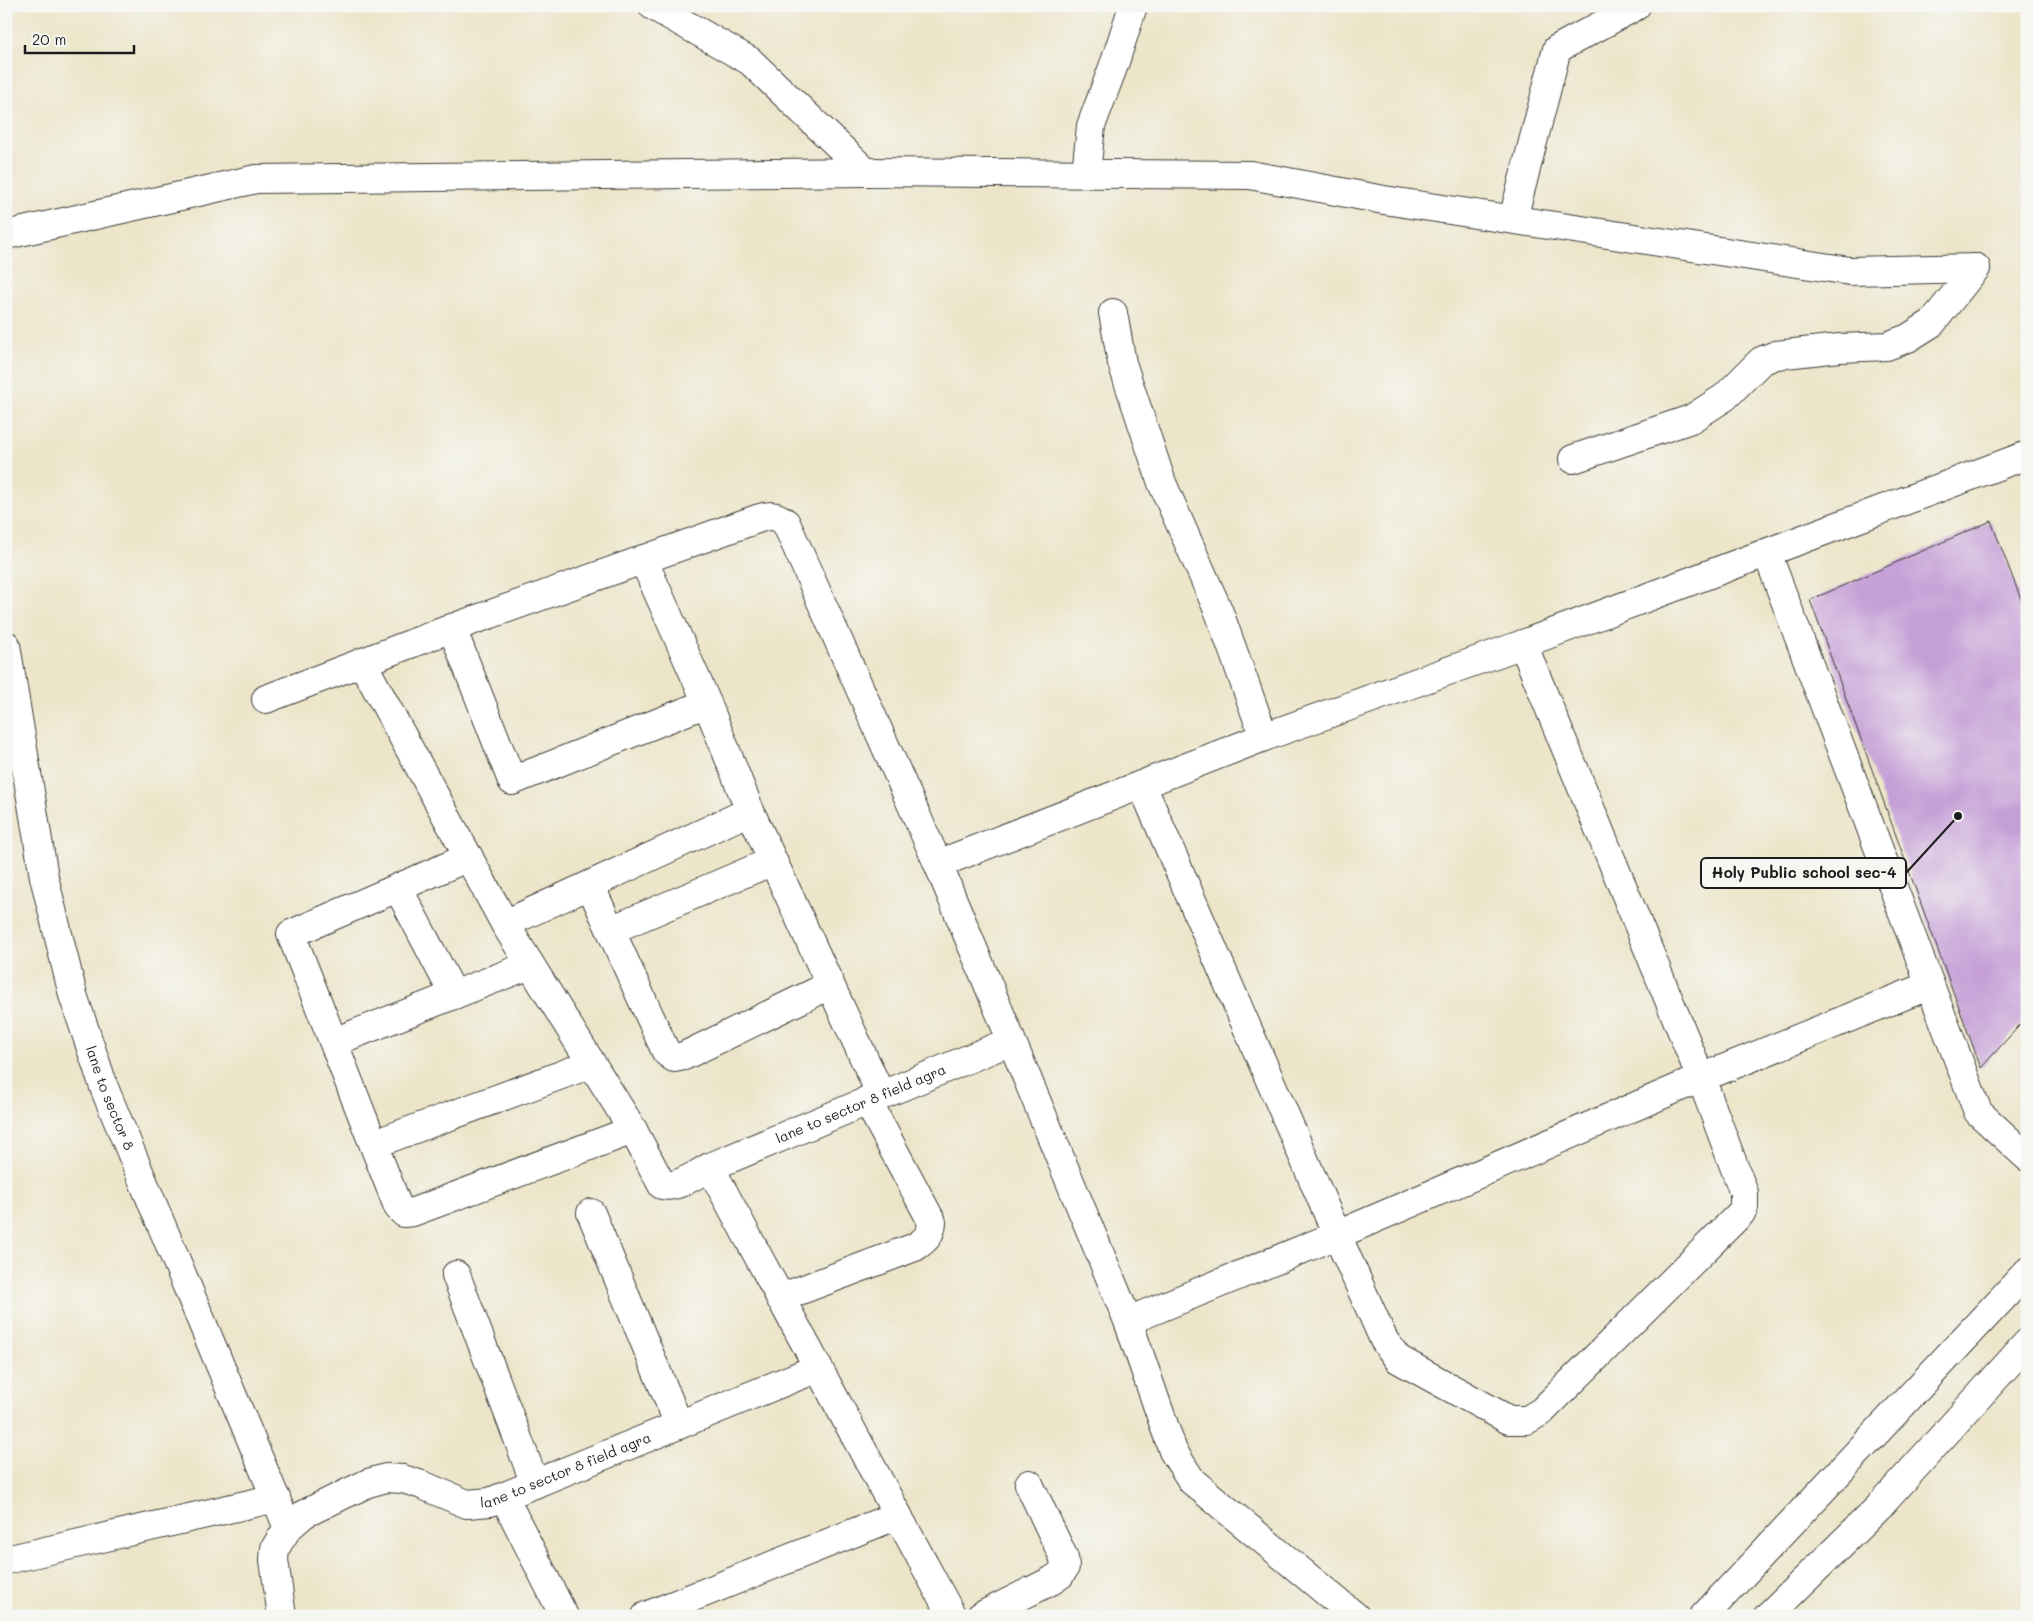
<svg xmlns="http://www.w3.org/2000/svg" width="2033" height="1622" viewBox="0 0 2033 1622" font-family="Mali,sans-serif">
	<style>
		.building { fill: #c59fd7 }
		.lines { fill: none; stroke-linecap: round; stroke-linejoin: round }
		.street-casing { stroke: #3b3a36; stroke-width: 30 }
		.secondary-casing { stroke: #3b3a36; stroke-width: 30 }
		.street { stroke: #fff; stroke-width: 28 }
		.secondary { stroke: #fff; stroke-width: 28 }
		.labels { text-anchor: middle; stroke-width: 4; stroke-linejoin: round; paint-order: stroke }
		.street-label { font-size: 14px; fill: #1c1c1c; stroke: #f6f6f2 }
		.leader { fill: none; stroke: #1c1c1c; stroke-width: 2 }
		.callout-dot { fill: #1c1c1c; stroke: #f6f6f2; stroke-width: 2 }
		.callout { fill: #f6f6f2; stroke: #1c1c1c; stroke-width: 2 }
		.callout-label { font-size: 15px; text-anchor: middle; font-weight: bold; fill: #1c1c1c }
	</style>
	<rect width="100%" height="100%" fill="#f6f6f2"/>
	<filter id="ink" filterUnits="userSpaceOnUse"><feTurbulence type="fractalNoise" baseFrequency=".02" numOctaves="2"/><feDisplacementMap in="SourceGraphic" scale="10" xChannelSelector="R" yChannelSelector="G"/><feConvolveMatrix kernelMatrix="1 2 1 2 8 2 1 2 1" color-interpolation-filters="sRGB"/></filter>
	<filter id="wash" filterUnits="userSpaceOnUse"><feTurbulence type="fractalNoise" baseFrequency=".0096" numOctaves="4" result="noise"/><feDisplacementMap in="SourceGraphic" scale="20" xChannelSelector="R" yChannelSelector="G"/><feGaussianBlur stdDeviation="1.12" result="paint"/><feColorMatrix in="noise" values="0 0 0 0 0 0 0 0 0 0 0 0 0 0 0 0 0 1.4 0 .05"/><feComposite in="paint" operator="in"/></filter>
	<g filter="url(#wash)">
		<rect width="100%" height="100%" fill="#ece5c9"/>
		<g id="blocks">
			<path class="building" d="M1991,521L2027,615V1017L1981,1068L1810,600Z"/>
		</g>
	</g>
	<g filter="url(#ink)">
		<use href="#blocks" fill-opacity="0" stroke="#3b3a36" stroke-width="1"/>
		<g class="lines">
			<defs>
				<g id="street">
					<path d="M653,6L750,61L866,172"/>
					<path d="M1086,173L1091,126L1115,62L1133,6"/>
					<path d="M1513,219L1557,49L1636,6"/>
					<path d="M6,235L256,179L866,172L1250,175L1384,200L1850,271L1976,268"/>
					<path d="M1113,313L1122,363L1162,483L1219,612L1264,737L938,864L1128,1321L1173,1451L1192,1481L1355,1616"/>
					<path d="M1573,459L1691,419L1725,397L1761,361L1776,355L1840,348L1887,346L1908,338L1932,323L1976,268"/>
					<path d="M1767,553L1978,1112L2027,1157"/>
					<path d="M643,559L707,703L750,811"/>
					<path d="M452,628L512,781L707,703"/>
					<path d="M1523,644L1701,1078L1930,985"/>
					<path id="s1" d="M6,645L44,877L73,995L105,1090L288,1528"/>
					<path id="s2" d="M362,662L505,924L633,1130L662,1185C677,1189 696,1174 710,1167L1011,1041"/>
					<path d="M266,699L452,628L757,519C769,515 776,514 786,523L938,864"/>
					<path d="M1264,737L1523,644L2027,455"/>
					<path d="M469,857L291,934L398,1207L404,1213L413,1212L633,1130"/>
					<path d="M590,885L666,1052L674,1058L684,1056L830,985"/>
					<path d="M398,888L454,995"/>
					<path d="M505,924L750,811L881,1095"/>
					<path d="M611,930L773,861"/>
					<path d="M334,1042L530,965"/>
					<path d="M1701,1078L1744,1193V1207L1741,1213L1542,1411L1527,1420H1509L1398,1359L1384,1340L1337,1235Z"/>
					<path d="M374,1144L591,1064"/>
					<path d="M710,1167L952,1616"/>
					<path d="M591,1213L679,1425"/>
					<path d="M456,1275L535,1484"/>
					<path d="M780,1298L915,1247C926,1240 931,1235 932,1222L867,1100"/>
					<path d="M1128,1321L1337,1235L1142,785"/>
					<path d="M504,1497L564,1616"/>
					<path d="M6,1560L276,1498"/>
					<path id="s3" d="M282,1616L274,1560L275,1548L288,1528L304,1514L368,1483L386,1478L403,1479L422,1485L467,1504L490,1502L818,1368"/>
					<path d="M646,1616L898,1515"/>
					<path d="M981,1616L1051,1581L1060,1575L1065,1567L1064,1558L1029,1484"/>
				</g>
				<path id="secondary" d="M1704,1616L2027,1272
					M1768,1616L1878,1508L2027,1343"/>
			</defs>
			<use href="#street" class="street-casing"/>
			<use href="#secondary" class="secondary-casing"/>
			<use href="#street" class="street"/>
			<use href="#secondary" class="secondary"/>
		</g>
	</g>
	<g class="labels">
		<g class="street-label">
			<text dy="5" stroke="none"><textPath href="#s1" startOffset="466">lane to sector 8</textPath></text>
			<text dy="5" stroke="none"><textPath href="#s2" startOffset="819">lane to sector 8 field agra</textPath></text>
			<text dy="5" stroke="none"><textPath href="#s3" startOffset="394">lane to sector 8 field agra</textPath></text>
		</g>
	</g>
	<path class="leader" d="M1958 816L1906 873"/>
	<circle class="callout-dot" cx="1958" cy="816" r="5"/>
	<rect class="callout" x="1701" y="858" width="205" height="30" rx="5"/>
	<g class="callout-label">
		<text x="1804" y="878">Holy Public school sec-4</text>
	</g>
	<rect width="2033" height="1622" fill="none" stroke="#f6f6f2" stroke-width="25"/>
	<path d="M25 45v8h109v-8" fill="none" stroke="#1c1c1c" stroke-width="2.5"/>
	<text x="32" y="45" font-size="15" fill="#1c1c1c" stroke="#f6f6f2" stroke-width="4" paint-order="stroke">20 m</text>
</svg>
